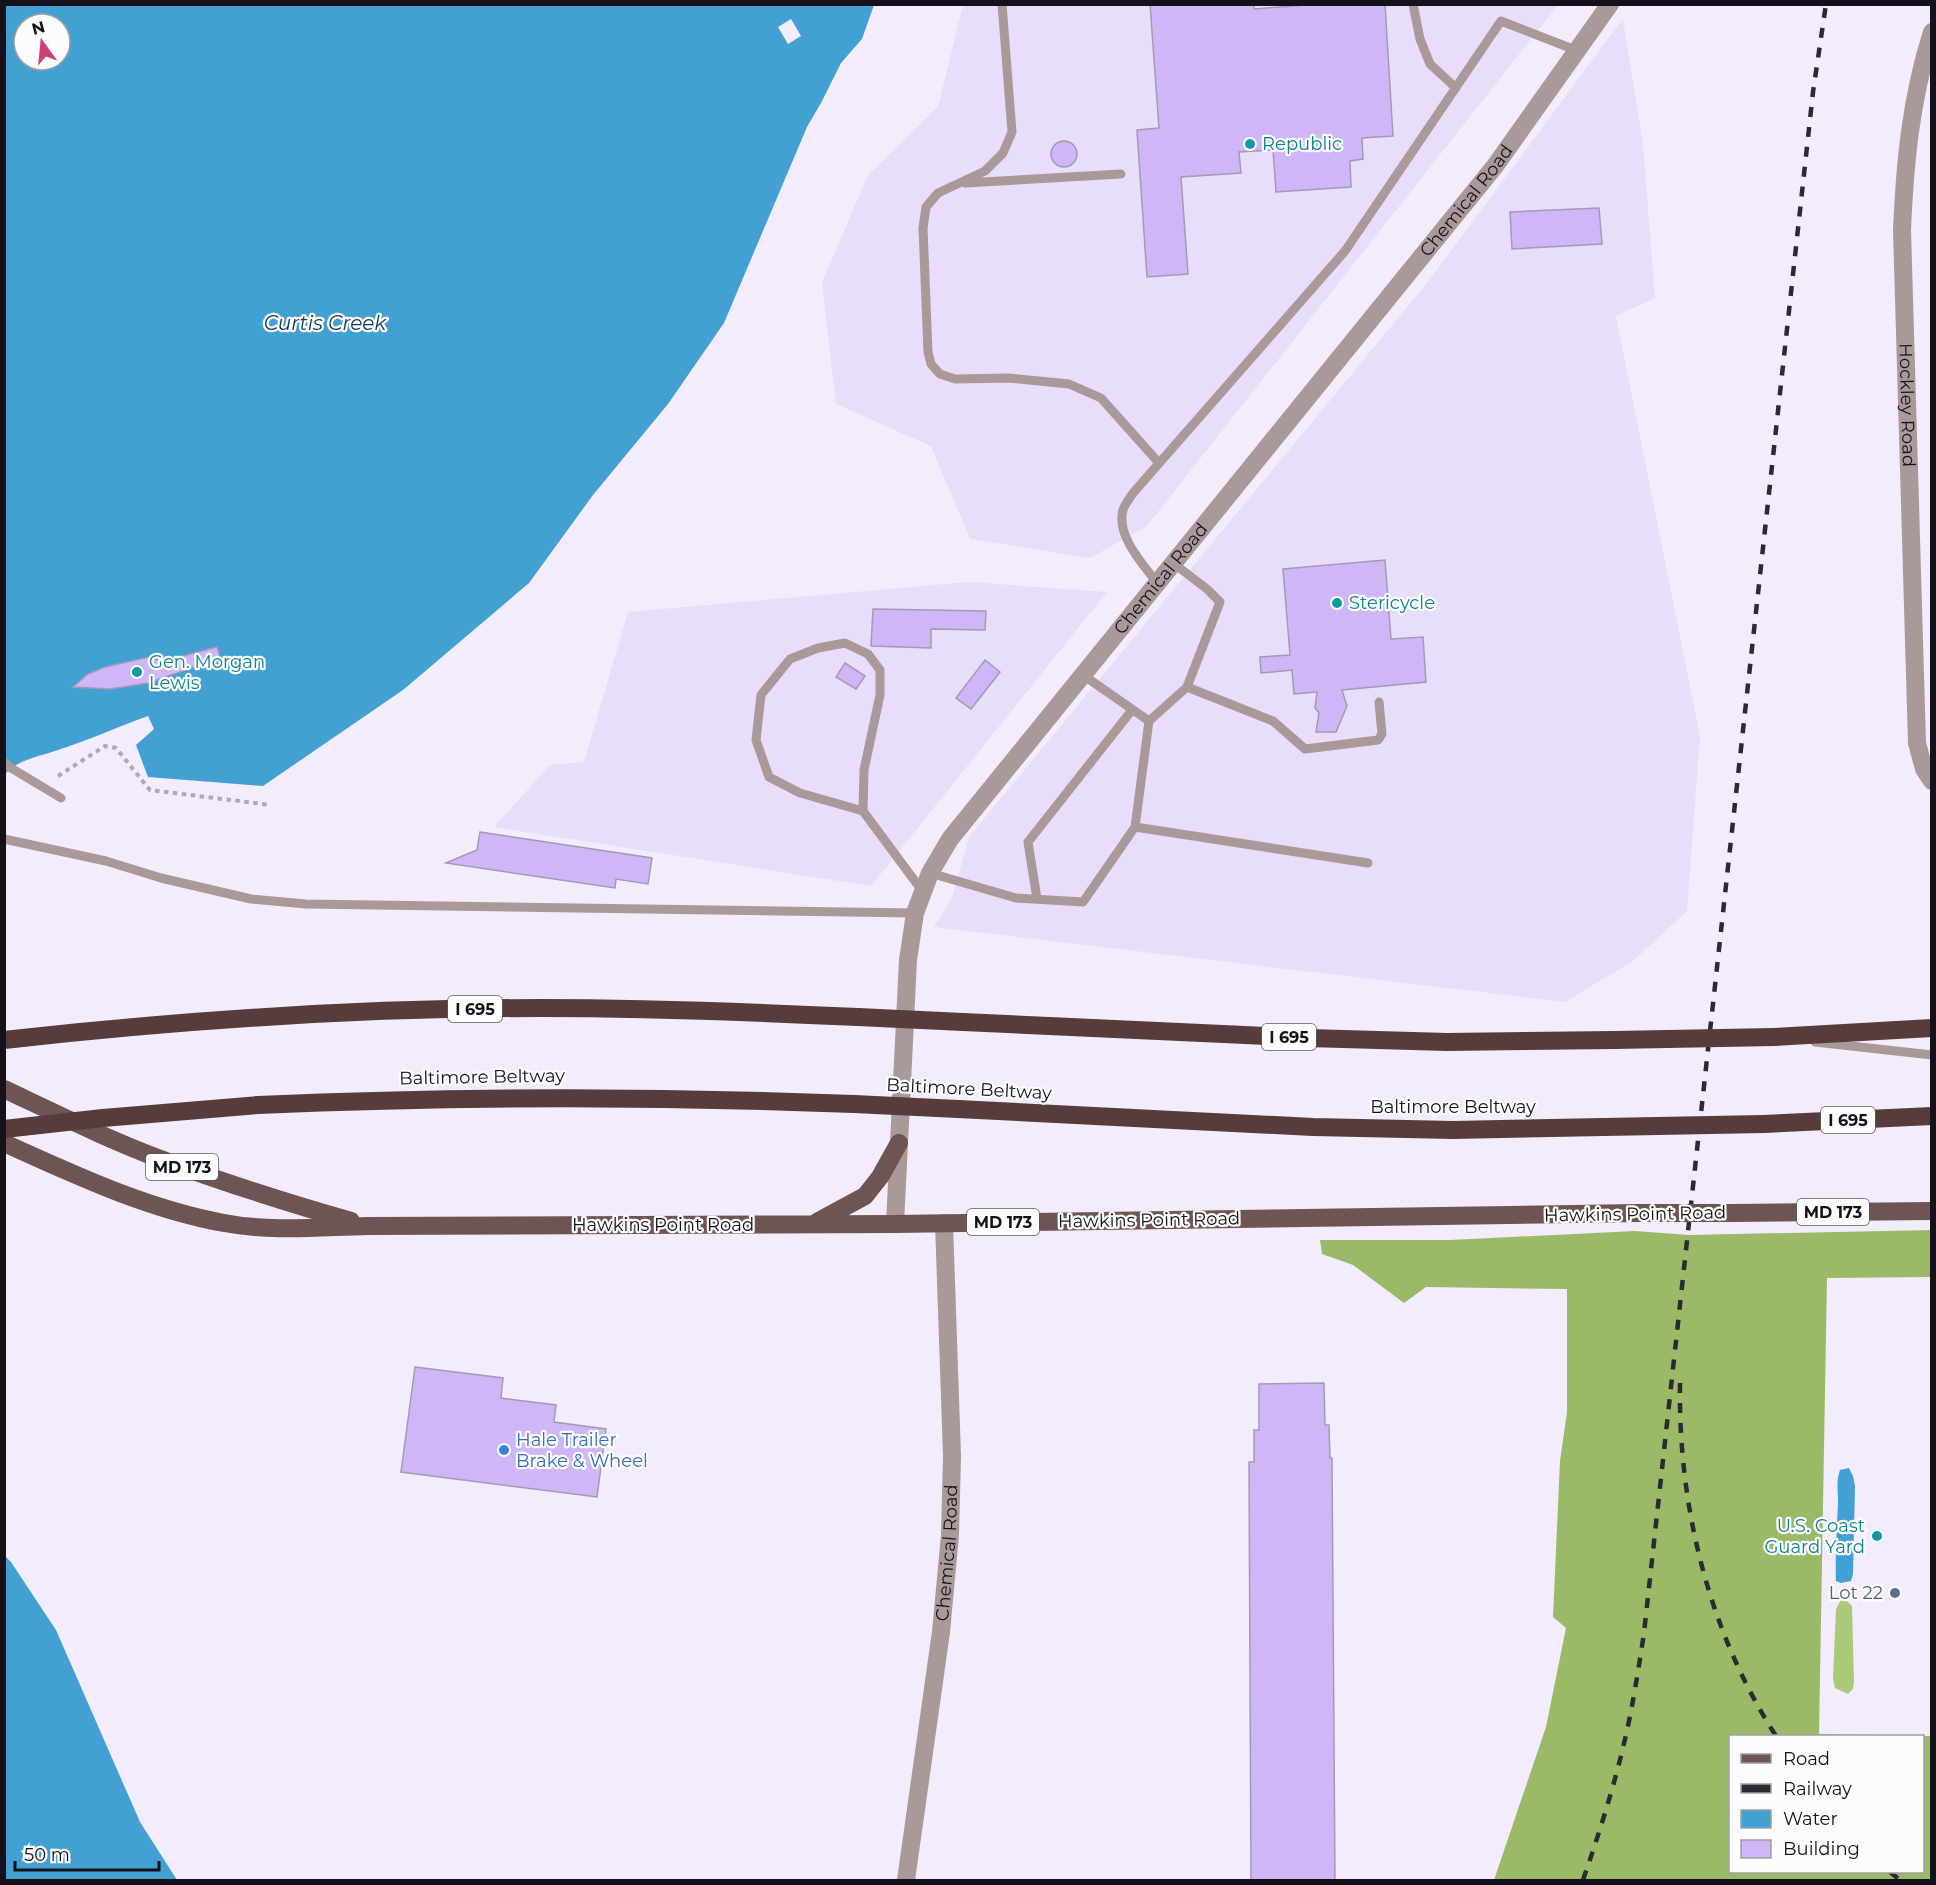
<svg xmlns="http://www.w3.org/2000/svg" width="1936" height="1885" viewBox="0 0 1936 1885" font-family="Montserrat,sans-serif">
	<style>
		.built { fill: #e8ddfb }
		.green { fill: #aac979 }
		.forest { fill: #9bba67; fill-rule: evenodd }
		.water { fill: #43a0d3; fill-rule: evenodd }
		.pier { fill: #f2ecfd }
		.building { fill: #cfb6f6; stroke: #a49ab5; stroke-width: 1.5 }
		.lines { fill: none; stroke-linecap: round; stroke-linejoin: round }
		.path { stroke: #ada7b6; stroke-width: 4; stroke-dasharray: 4.5 4.5; stroke-linecap: butt }
		.lane { stroke: #a99999; stroke-width: 9 }
		.street { stroke: #a99999; stroke-width: 18 }
		.primary { stroke: #6e5453; stroke-width: 18 }
		.highway { stroke: #583b3b; stroke-width: 18 }
		.rail { stroke: #2d2934; stroke-width: 4.5; stroke-dasharray: 10 10; stroke-linecap: butt }
		.primary-bridge { stroke: #6e5453; stroke-width: 18 }
		.highway-bridge { stroke: #583b3b; stroke-width: 18 }
		.culture-dot { fill: #0f9aa8; stroke: #fcfcfc; stroke-width: 2 }
		.shop-dot { fill: #3f7fe0; stroke: #fcfcfc; stroke-width: 2 }
		.service-dot { fill: #5c6f8a; stroke: #fcfcfc; stroke-width: 2 }
		.labels { text-anchor: middle; stroke-width: 4.5; stroke-linejoin: round; paint-order: stroke }
		.shield { fill: #fcfcfc; stroke: #5a585e; stroke-width: 1.5 }
		.shield-label { font-size: 16px; font-weight: bold; fill: #15111b }
		.culture-label { font-size: 18px; fill: #0d838f; stroke: #fcfcfc; text-anchor: start }
		.street-label { font-size: 18px; fill: #15111b; stroke: #fcfcfc }
		.shop-label { font-size: 18px; fill: #366cbe; stroke: #fcfcfc; text-anchor: start }
		.service-label { font-size: 18px; fill: #4e5e75; stroke: #fcfcfc; text-anchor: end }
		.water-label { font-size: 20px; font-style: italic; fill: #133a50; stroke: #fcfcfc }
	</style>
	<rect width="100%" height="100%" fill="#f2ecfd"/>
	<path class="built" d="M963,5H1558L1146,527L1090,558L970,539L931,446L836,404L822,283L868,175L938,107Z
		M1623,19L1643,145L1655,298L1616,316L1700,736L1687,911L1633,961L1565,1002L934,927L952,898L969,837L1427,283Z
		M968,582L1107,592L871,886L494,827L550,765L584,762L628,612Z"/>
	<path class="green" d="M1841,1600L1847,1601L1852,1606L1854,1682L1853,1689L1848,1694L1835,1688L1833,1678L1836,1609Z"/>
	<path class="forest" d="M1931,1230V1277L1827,1278L1819,1734L1931,1736V1880H1494L1546,1727L1566,1628L1553,1617L1560,1461L1567,1412V1289L1426,1287L1404,1303L1353,1265L1322,1254L1320,1240H1450L1635,1231L1689,1235ZM1730,1736H1922V1872H1730Z"/>
	<path class="water" d="M5,5H874L862,39L841,63L821,103L807,127L724,323L668,404L593,495L529,583L403,690L263,786L148,777L136,745L154,729L148,716C117,727 87,741 55,751C37,757 18,760 5,774ZM24,24H60V60H24Z
		M1849,1468L1853,1476L1855,1486L1853,1574L1851,1581L1841,1583L1836,1581C1835,1554 1837,1529 1838,1503C1838,1491 1836,1481 1840,1470Z
		M5,1556L11,1562L56,1630L140,1822L177,1880H5Z"/>
	<path class="pier" d="M791,19L801,36L788,44L778,27Z"/>
	<path class="building" d="M1150,4H1254V9L1319,4H1385L1393,136L1362,138L1363,159L1350,161L1351,187L1276,192L1273,150L1239,152L1241,173L1181,177L1188,274L1147,277L1137,130L1159,128Z
		M1051 154a13 13 0 1 1 26 0a13 13 0 1 1-26 0Z
		M1599,208L1602,244L1512,249L1510,212Z
		M1385,560L1391,639L1423,637L1426,682L1342,690L1347,706L1336,732H1316L1319,713L1315,708L1317,692L1294,694L1292,670L1261,673L1260,657L1290,655L1283,569Z
		M873,609L986,611L985,630L931,629V648L871,646Z
		M217,647L220,658L148,683L110,689L73,687L88,674L105,667L149,657L157,660L175,658Z
		M985,660L1000,672L971,709L956,698Z
		M845,663L865,676L856,689L836,677Z
		M480,832L652,858L648,884L616,879L615,888L446,863L477,850Z
		M415,1367L503,1378L501,1398L556,1405L554,1422L606,1429L597,1497L401,1472Z
		M1324,1383L1325,1425H1329L1330,1458H1332L1335,1881H1251L1249,1462H1254V1430H1259V1384Z"/>
	<g class="lines">
		<path class="path" d="M58,776L105,746L116,748L150,790L271,805"/>
		<path class="lane" d="M1002,4L1012,132L1003,153L985,171L938,193L926,207L923,228L928,352L931,364L940,374L955,379L1009,378L1069,384L1101,398L1159,463
			M1413,4L1420,39L1430,64L1456,88
			M965,183L1121,174
			M1173,563L1207,589L1220,602L1187,687L1273,721L1305,749L1378,740L1382,734L1379,702
			M1157,583C1143,564 1116,536 1123,510C1125,504 1130,498 1133,493L1345,251L1501,21L1578,51
			M1083,675L1149,721L1187,687
			M4,762L11,768L61,798
			M863,811L800,793L769,777L756,740L761,695L790,659L818,648L845,643L868,654L880,670V695L864,770L863,811L923,892
			M1135,827L1368,863
			M4,839L106,861L161,878L251,899L306,904L915,913
			M930,873L1016,898L1083,902L1135,827L1149,721
			M1037,899L1028,842L1132,710
			M1815,1042L1932,1055"/>
		<g class="street">
			<path id="s1" d="M1932,32C1911,98 1905,161 1902,230L1917,743L1924,769L1932,781"/>
			<path id="s2" d="M895,1224L908,960L915,913L930,873L950,839L1495,166L1610,4"/>
			<path id="s3" d="M906,1880L941,1632L950,1535L952,1456L944,1223"/>
		</g>
		<path class="primary" d="M4,1089C57,1114 109,1140 163,1160C225,1183 288,1203 351,1221
			M4,1143C75,1175 147,1209 224,1223C271,1232 320,1227 367,1226L895,1224L1639,1213
			M1734,1213L1932,1211
			M817,1222L865,1196L880,1177L899,1143"/>
		<path class="highway" d="M963,1022L1308,1038L1447,1042L1614,1040
			M1774,1037L1932,1028
			M4,1040C182,1020 361,1008 540,1008C646,1008 752,1012 858,1017
			M258,1105C458,1096 654,1096 854,1104
			M958,1109L1313,1127L1453,1130L1604,1127
			M1764,1124L1932,1116"/>
		<path class="rail" d="M1680,1383C1678,1507 1709,1632 1776,1736
			M1890,1872L1900,1880
			M1583,1880C1602,1825 1620,1768 1631,1711C1636,1685 1640,1659 1644,1633L1813,92L1826,4"/>
		<path class="primary-bridge" d="M1639,1213H1734"/>
		<path class="highway-bridge" d="M858,1017L963,1022
			M1614,1040L1774,1037
			M854,1104L958,1109
			M1604,1127L1764,1124
			M4,1129L103,1118L258,1105"/>
	</g>
	<g class="culture-dot">
		<circle cx="1250" cy="144" r="6"/>
		<circle cx="1337" cy="603" r="6"/>
		<circle cx="137" cy="672" r="6"/>
		<circle cx="1877" cy="1536" r="6"/>
	</g>
	<circle class="shop-dot" cx="504" cy="1450" r="6"/>
	<circle class="service-dot" cx="1895" cy="1593" r="6"/>
	<g class="labels">
		<g class="shield">
			<rect x="448" y="996" width="54" height="26" rx="4.5"/>
			<rect x="1262" y="1024" width="54" height="26" rx="4.5"/>
			<rect x="1821" y="1107" width="54" height="26" rx="4.5"/>
			<rect x="146" y="1154" width="72" height="26" rx="4.5"/>
			<rect x="1797" y="1199" width="72" height="26" rx="4.5"/>
			<rect x="967" y="1209" width="72" height="26" rx="4.5"/>
		</g>
		<g class="shield-label">
			<text x="475" y="1015">I 695</text>
			<text x="1289" y="1043">I 695</text>
			<text x="1848" y="1126">I 695</text>
			<text x="182" y="1173">MD 173</text>
			<text x="1833" y="1218">MD 173</text>
			<text x="1003" y="1228">MD 173</text>
		</g>
		<g class="culture-label">
			<text x="1262" y="150">Republic</text>
			<text x="1349" y="609">Stericycle</text>
			<text x="149" y="668">Gen. Morgan<tspan x="149" dy="21">Lewis</tspan></text>
			<text x="1865" y="1532" text-anchor="end">U.S. Coast<tspan x="1865" dy="21">Guard Yard</tspan></text>
		</g>
		<g class="street-label">
			<text dy="6" stroke="none"><textPath href="#s2" startOffset="1215">Chemical Road</textPath></text>
			<text dy="6" stroke="none"><textPath href="#s1" startOffset="376">Hockley Road</textPath></text>
			<text dy="6" stroke="none"><textPath href="#s2" startOffset="729">Chemical Road</textPath></text>
			<text transform="translate(482 1077) rotate(-1)" y="6">Baltimore Beltway</text>
			<text transform="translate(969 1089) rotate(3)" y="6">Baltimore Beltway</text>
			<text x="1453" y="1113">Baltimore Beltway</text>
			<text transform="translate(1635 1214) rotate(-1)" y="6">Hawkins Point Road</text>
			<text transform="translate(1149 1220) rotate(-1)" y="6">Hawkins Point Road</text>
			<text x="663" y="1231">Hawkins Point Road</text>
			<text dy="6" stroke="none"><textPath href="#s3" startOffset="330">Chemical Road</textPath></text>
		</g>
		<g class="shop-label">
			<text x="516" y="1446">Hale Trailer<tspan x="516" dy="21">Brake &amp; Wheel</tspan></text>
		</g>
		<g class="service-label">
			<text x="1883" y="1599">Lot 22</text>
		</g>
		<g class="water-label">
			<text x="325" y="330">Curtis Creek</text>
		</g>
	</g>
	<rect width="1936" height="1885" fill="none" stroke="#15111b" stroke-width="12"/>
	<rect x="1729" y="1735" width="195" height="138" fill="#fcfcfc" stroke="#a09ea2" stroke-width="1.5"/>
	<rect x="1741" y="1754" width="30" height="9" fill="#6e5453" stroke="#a09ea2" stroke-width="1.5"/>
	<text x="1783" y="1765" font-size="18" fill="#15111b">Road</text>
	<rect x="1741" y="1784" width="30" height="9" fill="#2d2934" stroke="#a09ea2" stroke-width="1.5"/>
	<text x="1783" y="1795" font-size="18" fill="#15111b">Railway</text>
	<rect x="1741" y="1810" width="30" height="18" fill="#43a0d3" stroke="#a09ea2" stroke-width="1.5"/>
	<text x="1783" y="1825" font-size="18" fill="#15111b">Water</text>
	<rect x="1741" y="1840" width="30" height="18" fill="#cfb6f6" stroke="#a09ea2" stroke-width="1.5"/>
	<text x="1783" y="1855" font-size="18" fill="#15111b">Building</text>
	<g transform="translate(42 42) rotate(345)"><circle r="28" fill="#fcfcfc" stroke="#a09ea2" stroke-width="1.5"/>
	<path d="M0-4.5L10 22L0 15L-10 22Z" fill="#ca417d"/>
	<text y="-9" font-size="16" font-weight="bold" text-anchor="middle" fill="#15111b">N</text>
	</g>
	<path d="M15 1861v9h144v-9" fill="none" stroke="#15111b" stroke-width="3"/>
	<text x="24" y="1861" font-size="18" fill="#15111b" stroke="#fcfcfc" stroke-width="4.5" paint-order="stroke">50 m</text>
</svg>
